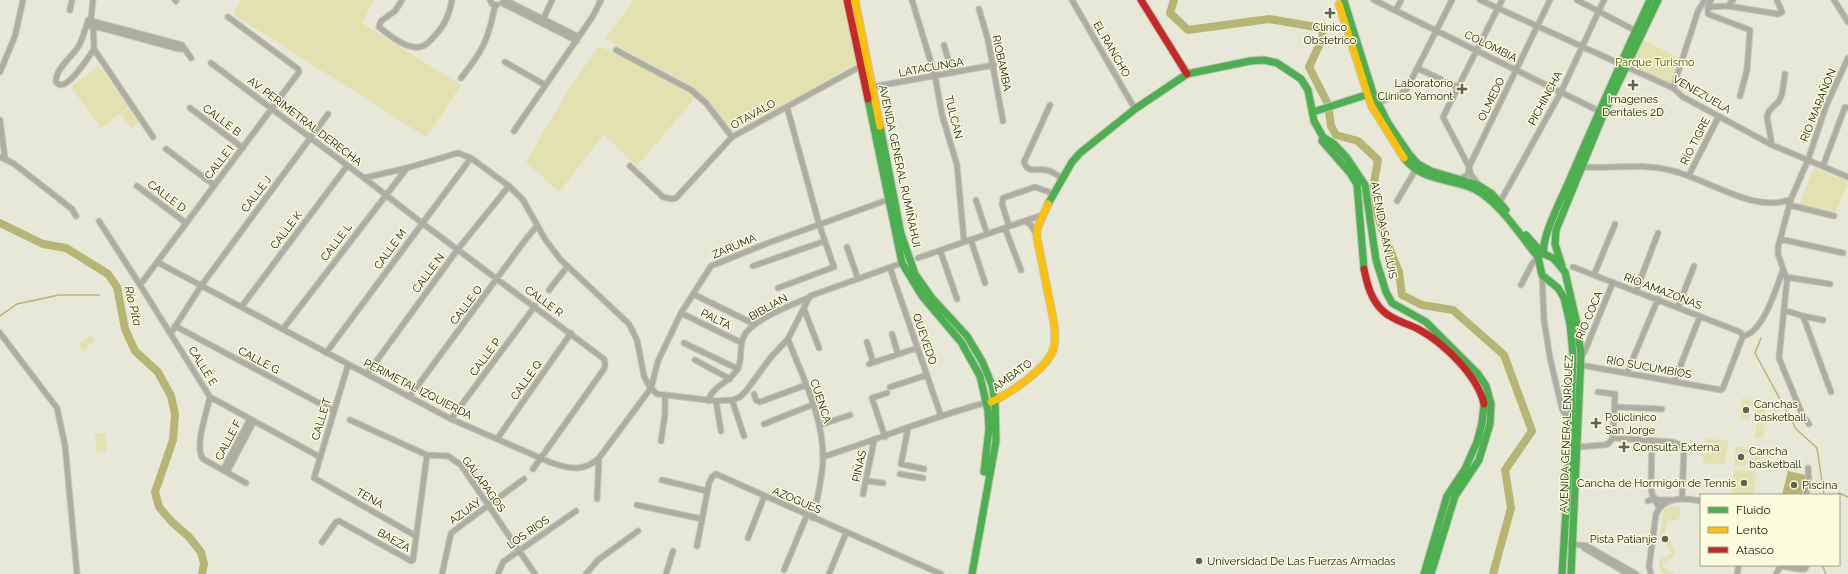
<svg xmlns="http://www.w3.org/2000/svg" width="1848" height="574" viewBox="0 0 1848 574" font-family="Raleway,sans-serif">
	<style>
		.green { fill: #e2e1af }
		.water { fill: #b6b574 }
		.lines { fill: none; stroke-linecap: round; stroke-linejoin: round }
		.stream { stroke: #b6b574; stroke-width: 1.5 }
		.river { stroke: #b6b574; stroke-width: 8 }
		.street-casing { stroke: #c5c5b9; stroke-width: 7 }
		.fast-casing { stroke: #c5c5b9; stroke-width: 9 }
		.slow-casing { stroke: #c5c5b9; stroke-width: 9 }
		.jam-casing { stroke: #c5c5b9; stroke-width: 9 }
		.street { stroke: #adada1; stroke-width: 5 }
		.fast { stroke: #4caf50; stroke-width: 7 }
		.slow { stroke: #ffc107; stroke-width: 7 }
		.jam { stroke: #c62828; stroke-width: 7 }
		.poi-dot { fill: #606054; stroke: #fcfdde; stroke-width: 1.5 }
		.labels { text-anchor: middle; stroke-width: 3; stroke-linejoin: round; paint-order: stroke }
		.poi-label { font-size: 11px; fill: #17170d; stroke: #fcfdde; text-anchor: start }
		.street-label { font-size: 11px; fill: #17170d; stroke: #fcfdde }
		.park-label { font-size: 11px; fill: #4f4d0a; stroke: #fcfdde }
		.water-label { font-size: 12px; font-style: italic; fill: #33320c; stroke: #fcfdde }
	</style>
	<rect width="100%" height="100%" fill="#e8e8d8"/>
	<path class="green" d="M241,0H374L362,23L461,85L426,137L233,14Z
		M634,0H844L857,63L785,104L732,131L708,102L691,86L605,39Z
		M1642,40L1679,58L1671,85L1631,66Z
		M599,46C628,60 671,75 694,99L637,166L604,134L559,192L526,162L569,89Z
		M99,66L129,107L101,128L71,87Z
		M129,109L139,123L131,128L121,114Z
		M1814,168L1848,182L1835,214L1799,205Z
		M90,335L95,340L83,351L78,345Z
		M1742,398L1751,400L1749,420L1740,419Z
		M1756,400L1766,401L1764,419L1754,418Z
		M1756,424L1765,425L1763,438H1755Z
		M105,433L107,452L97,453L95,434Z
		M1706,438L1728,441L1725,465L1703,463Z
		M1736,446L1748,448L1746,466H1734Z
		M1751,451L1761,453L1758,469L1748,467Z
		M1734,469L1757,472L1754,495L1731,494Z
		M1681,506L1679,519L1667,522L1665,535C1669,542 1677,548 1674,557L1663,563L1662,566L1667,570L1673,571L1674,574H1663C1660,568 1657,566 1660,558L1669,555L1672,552L1660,536L1664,510L1669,507Z"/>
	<path class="water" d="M1788,471L1806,475L1802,495H1782Z"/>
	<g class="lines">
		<path class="stream" d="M0,316L17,304L59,295H99
			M1761,338L1755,353L1796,429L1817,448L1824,495
			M1837,495L1839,493L1848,497
			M1822,565L1826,574"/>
		<path class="river" d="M1174,0L1170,13L1188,30L1269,19L1322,28L1323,37L1309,67L1328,104L1331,126L1336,135L1358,141L1378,160L1372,194L1383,233L1399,272L1402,295L1422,305L1453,310L1504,355L1532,431L1505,470L1511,508L1493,574
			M0,223L43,244L66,248L108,274L117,287L125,329L135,351L158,372L171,396L175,414L173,440L155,492L159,507L171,521L189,537L201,552L204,564L202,574"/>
		<defs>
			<path id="street" d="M93,0L91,18L93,21L94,49
				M175,0L176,1
				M402,0L395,11L381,21L379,27C389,35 409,52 423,46C430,43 434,36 439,31C446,22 450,11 452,0
				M490,0L492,4L497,5
				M505,0L579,37
				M912,0L935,76L942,115L957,165L964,241
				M1072,0L1135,109
				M1374,0L1599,111
				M1480,0L1673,88L1683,97L1772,145L1848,177
				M1577,0L1636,31
				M1711,0L1708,7L1728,6
				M1733,0L1728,6L1778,14L1782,12L1777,0
				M1834,0L1848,22
				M502,3L577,41
				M1708,7V14L1750,30L1747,70L1740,96
				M979,9L988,40L1003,121
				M70,10L72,0
				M1396,10L1401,0
				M228,17L290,63L298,69L299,72L140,285L210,397L320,457
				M91,18C84,26 84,39 78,47C72,57 55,69 56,82L60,85C71,85 88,58 94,49
				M88,20L182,45L191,58
				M542,22L552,0
				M87,24L179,49H184
				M944,45L952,73
				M94,49L153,137
				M616,50L691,90L706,103L732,137
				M505,62L545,85
				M211,63L364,178L407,168L458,153L471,158L509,186L523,200L545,239L560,259L629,324L637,340L644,376L649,386L657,394L716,401L732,400L740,397L746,391L771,357L788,339L810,296L902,263
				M1417,68L1457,87
				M0,72L15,36L23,0
				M461,78C482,52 489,39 495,5
				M872,87L994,65
				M1673,88L1698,11L1705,0
				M1375,104L1398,95L1406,90L1452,0
				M1050,105L1024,162C1027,174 1038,168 1046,170C1052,171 1057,175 1062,178
				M190,108L243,148
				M0,120L5,159
				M514,131L593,16L601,0
				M1772,145L1767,117L1769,111L1779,101L1782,94L1785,74
				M166,149L214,185
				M0,157L13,163L72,209L76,216
				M630,166L663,197L672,199L676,198L732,137L861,66
				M1823,166L1845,107L1848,108
				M1581,167C1610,169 1640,163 1669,170C1705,177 1755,215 1791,199
				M1689,175L1719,116
				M364,178L422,223L604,359L605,365L604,369L533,469
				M1459,179L1468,175L1469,167L1550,0
				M1478,184L1471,175L1469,167L1443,117L1502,0
				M137,186L186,223
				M976,200L987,234
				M1397,201L1416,169
				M1500,202L1561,92L1604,0
				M1789,205L1834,216
				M99,221L140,285
				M1025,221L1031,225L1036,234
				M1009,226L1002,204L1003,198L1035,187L1049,192
				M1005,228L1021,270
				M1780,239L1843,253
				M971,240L985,283
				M847,247L858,279
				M940,250L957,299
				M918,258L1042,215
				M157,262L451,419L552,463C570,469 584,472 599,458L651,388L658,361L681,313L711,266L768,243L890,199
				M753,266L825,241
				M1573,267L1740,332L1743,336
				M890,268L941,416
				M1542,275L1544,320L1550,358L1562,409L1571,426
				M1594,275L1615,224
				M1786,277L1830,284
				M1521,285L1532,264L1538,257
				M778,288L834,267L819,224L787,107
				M549,290L567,267
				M1636,291L1658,233
				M693,294L754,324
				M242,306L347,166
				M1678,307L1694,266
				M804,309L819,348
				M1784,310L1803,316L1823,320
				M681,313L742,343
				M1803,316L1831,392
				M175,326L334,411
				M283,329L407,168
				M0,333L57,408L65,445L77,574
				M171,333L201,286L328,114
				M892,334L898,354
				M1743,336C1763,333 1777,287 1783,269
				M788,339C802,376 823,416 823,457C823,477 817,498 813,518
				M867,342L873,362
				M684,343L738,369
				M326,353L471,158
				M1581,355L1584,353L1613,282
				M695,360L730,379
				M869,364L917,348
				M348,365L314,478L416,536
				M1578,366H1586L1721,390L1723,388L1743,336
				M1627,373L1658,299
				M367,374L458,249L509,186
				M1674,382L1700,316
				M890,387L927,375
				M1598,392L1615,394L1613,438
				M754,394L756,400L760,402L806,385
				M410,396L526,239L537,226
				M210,397C207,412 194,446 203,459L246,483
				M732,400L744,436
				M708,401C713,385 729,383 737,370C743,361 739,349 743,338C750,320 794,304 810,297
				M716,401L721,431
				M1615,407L1662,409
				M451,419L535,306
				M350,420L427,455L448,456L461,465L535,574
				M764,424L812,405
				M1809,424L1802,414L1779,358L1787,280L1778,254V247L1791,199L1808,160L1826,106L1848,58
				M820,425L850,415
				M908,428L901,464L924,469
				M885,437L872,398L887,393
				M497,439L571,333
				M661,441L665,414V395
				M1652,441L1651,483L1652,494L1659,508
				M1577,447L1604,445L1608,444L1613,438L1673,442L1681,445L1684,449L1682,498
				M823,457C878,439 932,417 988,402
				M223,470L250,419
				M227,472L254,421
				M900,474L923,478
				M662,480L707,491
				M867,481L883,483
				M863,494L874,441
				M1806,495L1809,481L1808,468
				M597,499L599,458
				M1655,500H1671
				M1648,501L1655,498
				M637,505L702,519
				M748,538L764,497
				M322,542L336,522L339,521L411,561L413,560L427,455
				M1564,543L1587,546L1636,574
				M697,546L709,483L712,477L716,474L941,574
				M1584,548L1628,574
				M784,570L807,515
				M442,574L451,533L524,479
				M498,574L503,562L576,511
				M586,574L598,560L638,531
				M666,574L673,551
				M829,574L846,533
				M1651,574L1649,567L1656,514C1664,496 1685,498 1701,501
				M1737,574L1739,565
				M1776,574L1780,567C1789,565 1796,571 1805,569L1807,565"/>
			<path id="fast" d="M1344,1L1373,93L1388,123L1409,154L1418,164L1431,171L1478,185L1492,194L1506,210
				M868,99L902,263L922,296L961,342L980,376L988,411L989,429L984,472
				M1313,112L1372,93
				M880,126L901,234L915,274L932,298L967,336L982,361L992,385L995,401L996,441L972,574
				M1323,137L1334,144L1347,158L1365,185L1376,260L1386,292L1392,303L1426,322L1478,374L1486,386L1491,404L1490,424L1479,460L1455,496L1431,574
				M1404,158C1423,184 1458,177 1481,193C1504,209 1520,235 1538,257
				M1048,204L1072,162L1080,153L1135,109L1187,74L1250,61L1264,60L1277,63L1301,79L1308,90L1314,121L1323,137L1322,141L1350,173L1357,184L1364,269
				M1526,235L1542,253
				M1544,253C1541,237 1562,198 1569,181C1595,121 1622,60 1650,0
				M1538,257L1542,253L1553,258L1565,272L1577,324L1581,355L1571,574
				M1538,257L1542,275L1558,288L1564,298L1570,324L1573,354L1570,447L1562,574
				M1562,266L1555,244L1556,230L1604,113L1658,0
				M1424,574L1447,496L1465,469L1477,442L1482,423L1484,404"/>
			<path id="slow" d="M855,0L880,126
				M1339,4L1371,105L1404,158
				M991,402C1009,394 1050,367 1054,347C1057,331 1052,313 1049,298C1045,278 1041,258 1037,238V229L1048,204"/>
			<path id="jam" d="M847,0L868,99
				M1141,0L1187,74
				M1364,269C1367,284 1371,300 1383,311C1392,320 1406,323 1418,329C1443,342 1478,376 1484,404"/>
		</defs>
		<use href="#street" class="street-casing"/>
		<use href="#fast" class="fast-casing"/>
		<use href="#slow" class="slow-casing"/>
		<use href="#jam" class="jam-casing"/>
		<use href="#street" class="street"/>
		<use href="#fast" class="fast"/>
		<use href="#slow" class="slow"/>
		<use href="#jam" class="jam"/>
	</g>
	<g class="poi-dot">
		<path d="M1328 7h4v4h4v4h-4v4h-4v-4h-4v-4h4z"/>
		<path d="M1631 79h4v4h4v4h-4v4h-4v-4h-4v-4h4z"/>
		<path d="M1460 83h4v4h4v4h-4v4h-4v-4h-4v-4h4z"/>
		<circle cx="1746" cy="410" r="4"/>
		<path d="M1594 417h4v4h4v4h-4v4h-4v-4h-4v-4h4z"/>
		<path d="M1622 441h4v4h4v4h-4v4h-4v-4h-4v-4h4z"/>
		<circle cx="1741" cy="457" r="4"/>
		<circle cx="1744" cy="483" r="4"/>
		<circle cx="1794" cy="485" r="4"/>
		<circle cx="1665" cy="539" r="4"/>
		<circle cx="1199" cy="561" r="4"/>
	</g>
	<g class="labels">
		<g class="poi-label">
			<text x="1330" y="31" text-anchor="middle">Clínico<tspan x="1330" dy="13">Obstetrico</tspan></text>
			<text x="1453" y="87" text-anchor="end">Laboratorio<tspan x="1453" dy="13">Clínico Yamont</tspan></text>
			<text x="1633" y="103" text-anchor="middle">Imagenes<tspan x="1633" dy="13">Dentales 2D</tspan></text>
			<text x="1754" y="408">Canchas<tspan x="1754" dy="13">basketball</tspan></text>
			<text x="1605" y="421">Policlínico<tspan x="1605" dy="13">San Jorge</tspan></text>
			<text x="1633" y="451">Consulta Externa</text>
			<text x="1749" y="455">Cancha<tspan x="1749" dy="13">basketball</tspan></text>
			<text x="1736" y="487" text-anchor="end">Cancha de Hormigón de Tennis</text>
			<text x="1802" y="489">Piscina</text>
			<text x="1657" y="543" text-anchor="end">Pista Patianje</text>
			<text x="1207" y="565">Universidad De Las Fuerzas Armadas</text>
		</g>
		<g class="street-label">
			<text transform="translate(1491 46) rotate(26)" y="4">COLOMBIA</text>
			<text transform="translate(1112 49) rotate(60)" y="4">EL RANCHO</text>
			<text transform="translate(1002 63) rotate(78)" y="4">RIOBAMBA</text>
			<text transform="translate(931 67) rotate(-10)" y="4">LATACUNGA</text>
			<text transform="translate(1702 94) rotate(30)" y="4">VENEZUELA</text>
			<text transform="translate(1545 98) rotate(-62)" y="4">PICHINCHA</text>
			<text transform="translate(1491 99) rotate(-64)" y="4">OLMEDO</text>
			<text transform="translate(1818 105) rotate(-68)" y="4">RÍO MARAÑÒN</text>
			<text transform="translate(753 114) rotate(-29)" y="4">OTAVALO</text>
			<text transform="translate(954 117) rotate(76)" y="4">TULCÁN</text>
			<text transform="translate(222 120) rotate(37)" y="4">CALLE B</text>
			<text transform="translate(305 121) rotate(37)" y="4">AV. PERIMETRAL DERECHA</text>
			<text transform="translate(1695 141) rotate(-63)" y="4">RÍO TIGRE</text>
			<text transform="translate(219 162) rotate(-52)" y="4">CALLE I</text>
			<text transform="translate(900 166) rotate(78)" y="4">AVENIDA GENERAL RUMIÑAHUI</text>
			<text transform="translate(256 194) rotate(-53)" y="4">CALLE J</text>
			<text transform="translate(167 196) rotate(37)" y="4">CALLE D</text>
			<text transform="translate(286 230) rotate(-53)" y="4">CALLE K</text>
			<text transform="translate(1384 230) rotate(79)" y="4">AVENIDA SAN LUIS</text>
			<text transform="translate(336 242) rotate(-53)" y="4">CALLE L</text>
			<text transform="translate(734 246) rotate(-23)" y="4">ZARUMA</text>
			<text transform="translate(390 249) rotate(-54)" y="4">CALLE M</text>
			<text transform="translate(428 273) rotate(-54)" y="4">CALLE N</text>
			<text transform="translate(1663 291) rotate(21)" y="4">RÍO AMAZONAS</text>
			<text transform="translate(544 301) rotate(36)" y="4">CALLE R</text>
			<text transform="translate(466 305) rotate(-53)" y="4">CALLE O</text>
			<text transform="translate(768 307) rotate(-29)" y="4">BIBLIAN</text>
			<text transform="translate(1589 315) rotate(-67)" y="4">RÍO COCA</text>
			<text transform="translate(716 319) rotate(26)" y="4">PALTA</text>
			<text transform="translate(925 339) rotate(71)" y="4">QUEVEDO</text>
			<text transform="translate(485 357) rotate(-53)" y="4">CALLE P</text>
			<text transform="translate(259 360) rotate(28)" y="4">CALLE G</text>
			<text transform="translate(203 366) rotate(58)" y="4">CALLE E</text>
			<text transform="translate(1649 367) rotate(10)" y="4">RÍO SUCUMBÌOS</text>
			<text transform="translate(1012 375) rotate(-36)" y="4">AMBATO</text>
			<text transform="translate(526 380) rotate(-55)" y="4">CALLE Q</text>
			<text transform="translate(418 389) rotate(27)" y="4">PERIMETAL IZQUIERDA</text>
			<text transform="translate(821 401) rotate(72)" y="4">CUENCA</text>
			<text transform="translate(321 419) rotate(-73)" y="4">CALLE T</text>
			<text transform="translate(1566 434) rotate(-88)" y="4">AVENIDA GENERAL ENRÍQUEZ</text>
			<text transform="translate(228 440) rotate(-62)" y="4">CALLE F</text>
			<text transform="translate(859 466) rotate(-78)" y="4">PIÑAS</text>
			<text transform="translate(484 484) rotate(54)" y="4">GALAPAGOS</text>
			<text transform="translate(370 498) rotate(30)" y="4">TENA</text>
			<text transform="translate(797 500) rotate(23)" y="4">AZOGUES</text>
			<text transform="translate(465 511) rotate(-36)" y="4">AZUAY</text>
			<text transform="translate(528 532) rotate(-35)" y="4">LOS RIOS</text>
			<text transform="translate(394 540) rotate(29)" y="4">BAEZA</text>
		</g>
		<g class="park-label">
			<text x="1655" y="66">Parque Turismo</text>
		</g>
		<g class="water-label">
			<text transform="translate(133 306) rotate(76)" y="4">Río Pita</text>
		</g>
	</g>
	<rect x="1700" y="494" width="140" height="72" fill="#fcfdde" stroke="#a0a18a"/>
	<rect x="1708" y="507" width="20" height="6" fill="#4caf50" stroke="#a0a18a"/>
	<text x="1736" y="514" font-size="12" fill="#17170d">Fluido</text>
	<rect x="1708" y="527" width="20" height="6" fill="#ffc107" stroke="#a0a18a"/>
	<text x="1736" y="534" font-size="12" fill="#17170d">Lento</text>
	<rect x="1708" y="547" width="20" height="6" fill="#c62828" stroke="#a0a18a"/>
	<text x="1736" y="554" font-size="12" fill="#17170d">Atasco</text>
</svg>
